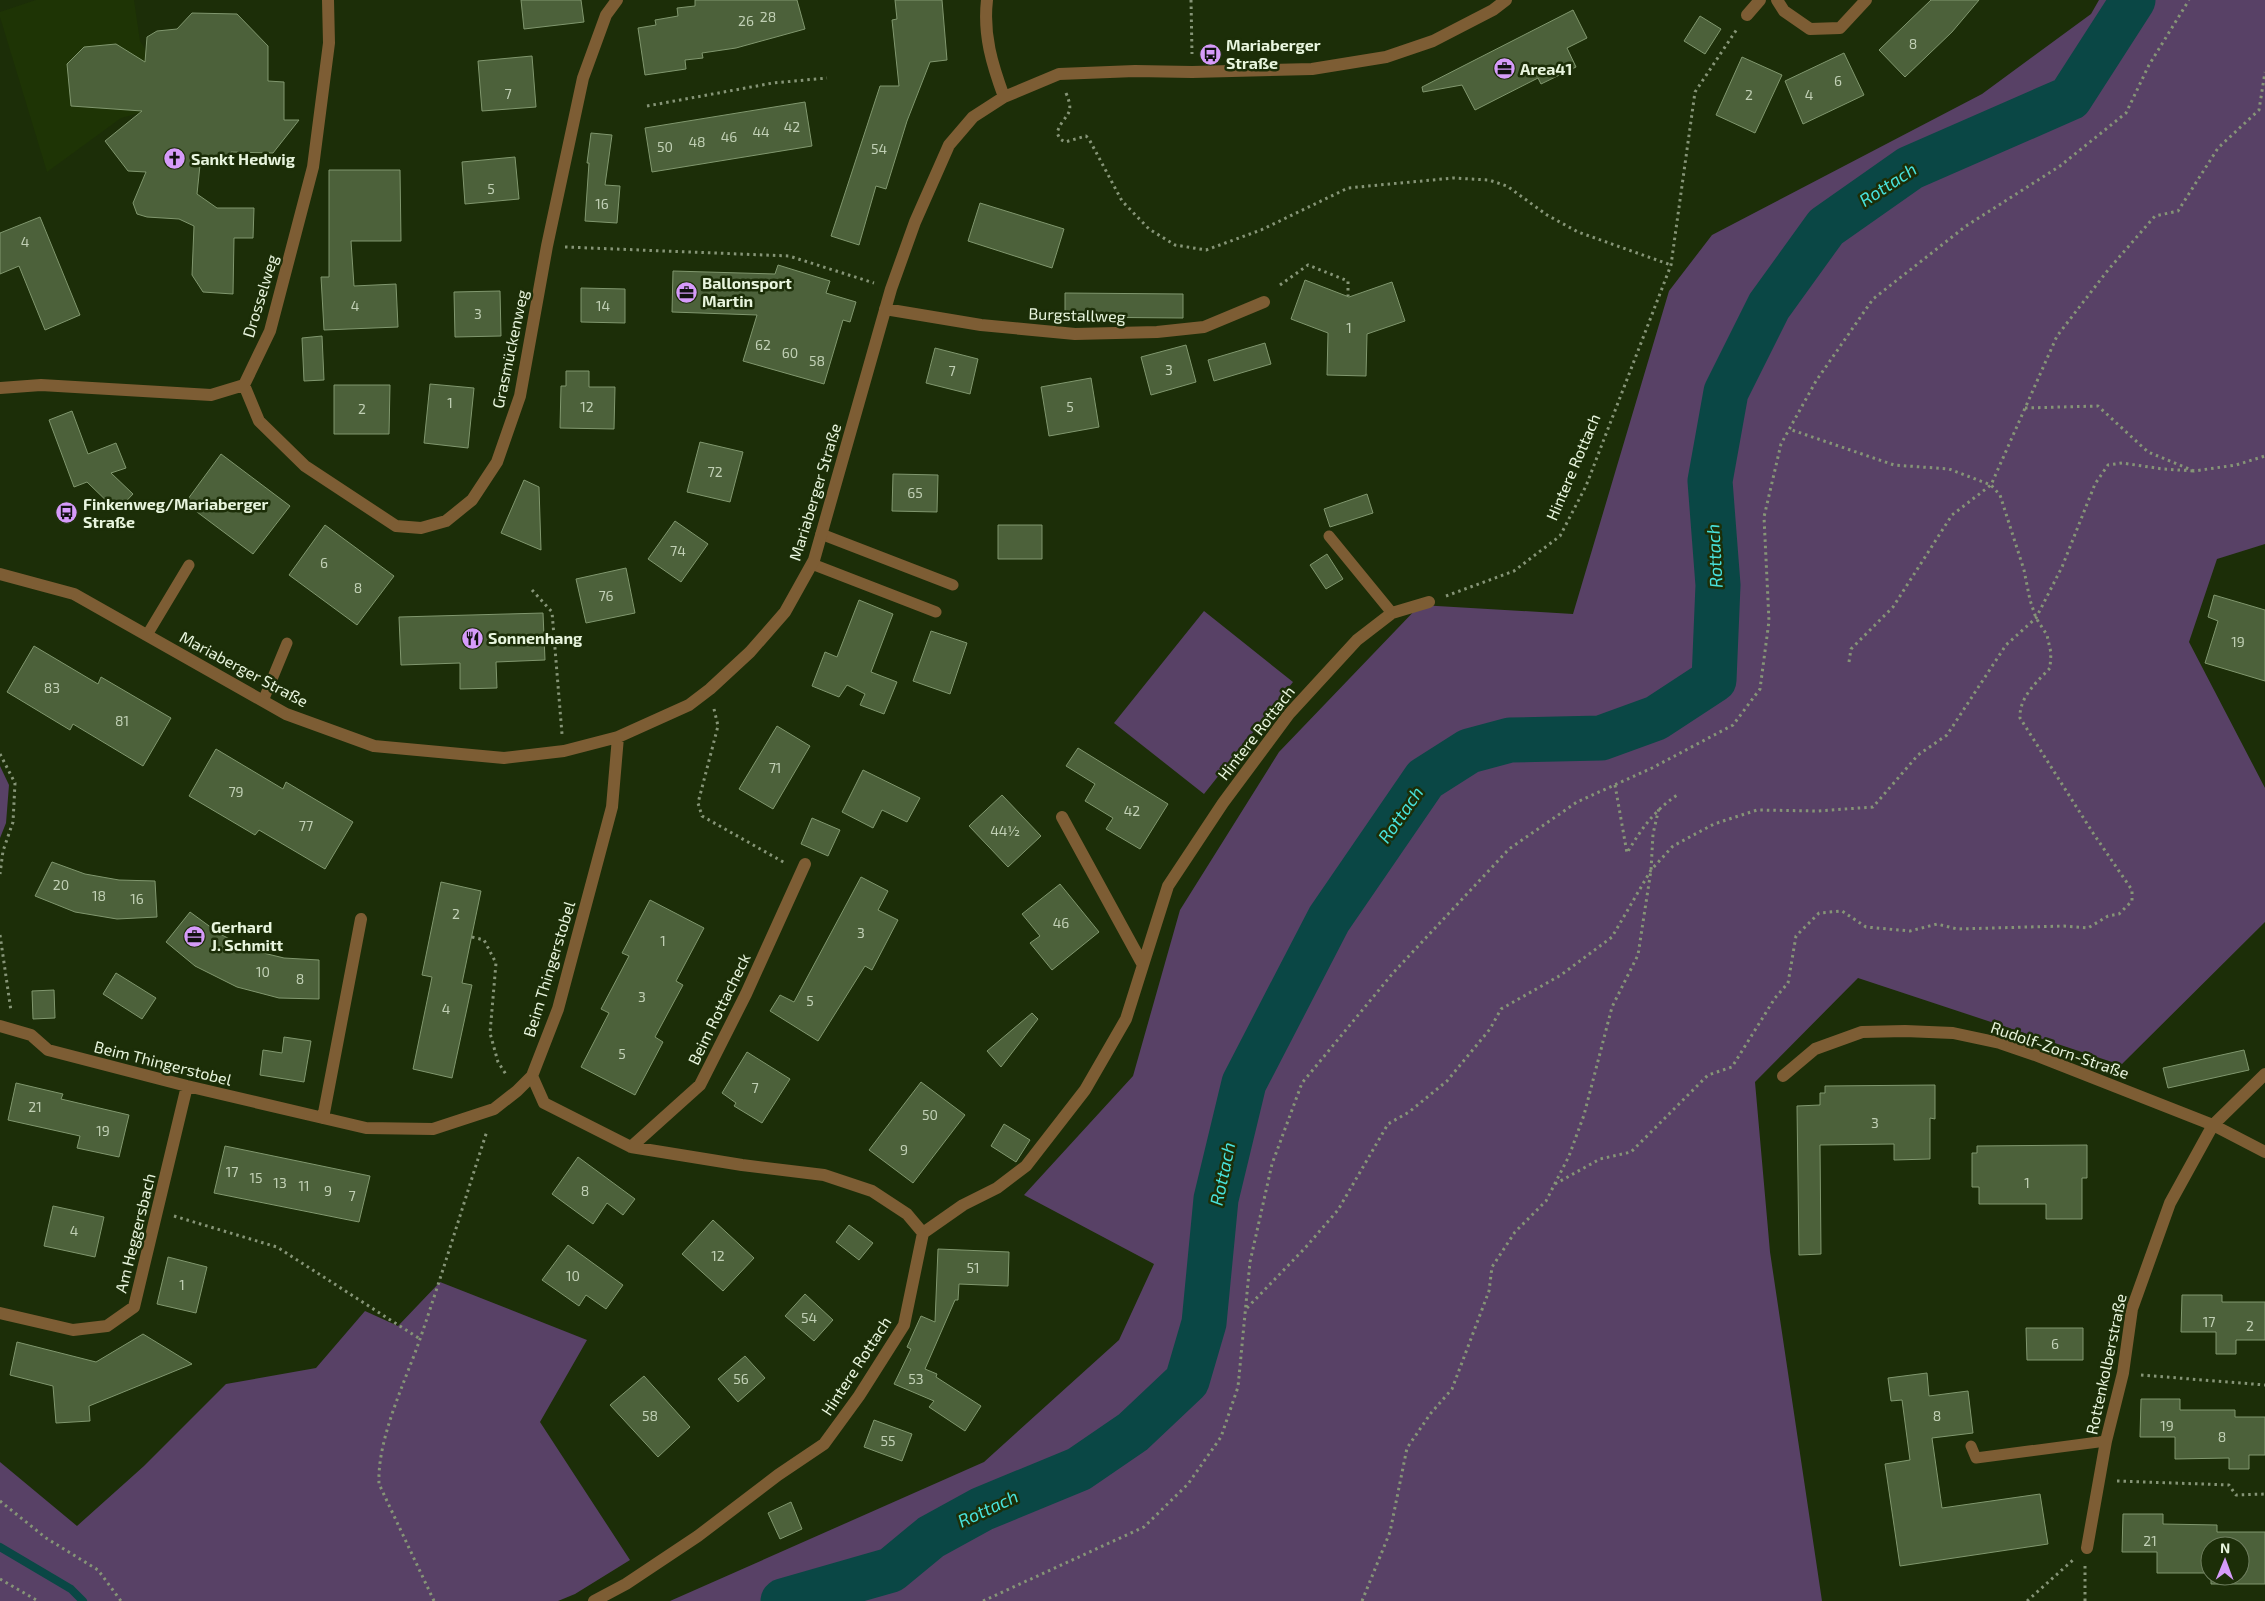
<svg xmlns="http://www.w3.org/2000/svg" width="2265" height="1601" viewBox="0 0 2265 1601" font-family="'Exo 2',sans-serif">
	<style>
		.built { fill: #1e3405 }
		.green { fill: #584166 }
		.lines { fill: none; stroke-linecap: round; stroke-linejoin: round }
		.stream { stroke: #0a4745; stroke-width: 8 }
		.river { stroke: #0a4745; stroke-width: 45 }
		.building { fill: #4c613a; stroke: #80976e }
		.path { stroke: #869577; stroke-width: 3; stroke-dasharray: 2.5 4; stroke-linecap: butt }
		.service { stroke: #7d5d34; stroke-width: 11 }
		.minor { stroke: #7d5d34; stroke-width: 12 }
		.labels { text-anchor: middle; stroke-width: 5; stroke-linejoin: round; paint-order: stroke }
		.number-label { font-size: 14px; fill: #c1d0b5 }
		.poi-label { font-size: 16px; font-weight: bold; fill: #e8f5de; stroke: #1c2e08; text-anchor: start }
		.street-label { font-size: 16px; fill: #e8f5de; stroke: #1c2e08 }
		.water-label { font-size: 18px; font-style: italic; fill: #48e2dc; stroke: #1c2e08 }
	</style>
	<rect width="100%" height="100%" fill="#1c2e08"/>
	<path class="built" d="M36,0H134L140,41L154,63L151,110L121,118L47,172L0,17V12Z"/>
	<path class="green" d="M2099,0H2265V544L2217,559L2189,642L2265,788V922L2121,1065L1858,978L1755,1082L1770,1252L1822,1601H670L984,1462L1119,1340L1154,1264L1024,1195L1133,1076L1180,910L1279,752L1420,605L1573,614L1669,291L1712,235L1982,94L2091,14Z
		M1204,611L1293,682L1204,794L1114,723Z
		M0,766L9,785L6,823L0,838Z
		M440,1282L587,1340L540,1422L630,1560L575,1594L558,1601H0V1462L77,1526L144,1466L226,1384L316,1368L365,1311L398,1326Z"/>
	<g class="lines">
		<path class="stream" d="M0,1547L71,1589L83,1601"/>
		<path class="river" d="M783,1601L891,1570L931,1537L982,1509L1079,1469L1133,1432L1187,1381L1204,1323L1216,1199L1244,1083L1329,919L1425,779L1469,751L1510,740L1601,738L1656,718L1714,680L1718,585L1710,481L1726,392L1769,306L1826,227L1910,168L2070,98L2133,0"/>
	</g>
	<path class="building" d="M521,0H581L584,22L524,29Z
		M695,0H797L805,29L736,48L702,53L703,58L685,60L686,69L645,75L638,28L656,25L655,20L678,16L677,8L695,6Z
		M895,0H942L947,60L930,62L907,121L886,189L876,186L859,245L831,236L880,86H899L892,20L897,19Z
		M1931,0H1979L1952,32L1905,77L1879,50Z
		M1573,10L1587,38L1567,48L1576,67L1541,84L1538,78L1475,110L1462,85L1423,92L1422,87Z
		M192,13L237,14L268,46V81L284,82V120H299L273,153L231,152L232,166L200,165L197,194L217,208H254L253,238H234L233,294L203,292L192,275L194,226L179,219L147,217L137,214L133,203L146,172L128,171L105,141L142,111L71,106L67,64L84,47L116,44L145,62L147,37L157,31L177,29Z
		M1700,16L1721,29L1705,54L1684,41Z
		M1844,53L1864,95L1803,124L1785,81Z
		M532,56L536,107L482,111L478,61Z
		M1742,57L1782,75L1755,133L1716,115Z
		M805,102L812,146L652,172L645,128Z
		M591,133L612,135L605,185L620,186L617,223L585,221L589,163H587Z
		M515,157L519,199L465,204L462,162Z
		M329,170H400L401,241H351L354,286L396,284L398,327L324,330L321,277H329Z
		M980,203L1064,229L1052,268L968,241Z
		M40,217L80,315L45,330L19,266L0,274V233Z
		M778,265L830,281L826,293L856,302L850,322L843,320L824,384L743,361L757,315L672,312L673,271L775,274Z
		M1305,280L1349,297L1392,282L1405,321L1367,334L1366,376L1327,375L1328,333L1291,319Z
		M581,288L625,289V323L581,322Z
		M500,291L501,336L455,337L454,292Z
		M1065,293L1183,294V318L1065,317Z
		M322,336L324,380L304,381L302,338Z
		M1265,343L1271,364L1214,381L1208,360Z
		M1186,345L1196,382L1151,395L1141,357Z
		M935,348L978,359L970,394L926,383Z
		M566,371H589V387H615L614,429L560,428L561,386H566Z
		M1091,378L1099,427L1049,436L1041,387Z
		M430,384L474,388L468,448L424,443Z
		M334,385H390L389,434H334Z
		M72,411L88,454L116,443L126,468L111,473L133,494L117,511L87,482L74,487L49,420Z
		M700,442L743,452L730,502L687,492Z
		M221,454L290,506L253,554L185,503Z
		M893,474L938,475L937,512L892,511Z
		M524,480L539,487L541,550L501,533Z
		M1367,494L1373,513L1330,527L1324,509Z
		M675,521L708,544L681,582L648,559Z
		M325,525L394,576L357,625L289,575Z
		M998,525H1042V559H998Z
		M1327,554L1343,579L1326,589L1310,565Z
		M626,568L635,613L586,623L576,579Z
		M2214,595L2265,610V681L2205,663L2218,621L2208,617Z
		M859,600L893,614L871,672L897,682L884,714L860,705L865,694L847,685L839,697L812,686L825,652L837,657Z
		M543,613L545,660L496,662L497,688L460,689V663L401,665L399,617Z
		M931,631L967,643L950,694L913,681Z
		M34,646L98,684L101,677L171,718L143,766L73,724L70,730L7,692Z
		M777,726L810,746L773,809L739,789Z
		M1078,748L1168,804L1140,849L1106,829L1113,818L1085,801L1095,784L1066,766Z
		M216,749L283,789L286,782L353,822L325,869L259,830L255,835L189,796Z
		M863,770L920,798L907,822L882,810L873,828L842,812Z
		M1002,795L1041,836L1008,867L969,826Z
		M812,818L840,830L828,856L801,844Z
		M52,862L85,874L119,880L155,881L157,917L117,919L75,912L35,896Z
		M861,877L888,891L878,910L898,920L872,970L865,966L818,1041L770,1011L780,995L794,1002Z
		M441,882L481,891L462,983L472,985L452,1078L413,1069L432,977L422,975Z
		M1060,884L1099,932L1052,970L1030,943L1040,936L1022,914Z
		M650,900L704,928L676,981L683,985L655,1037L663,1042L635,1095L581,1067L609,1013L601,1009L629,956L622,953Z
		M190,912L220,934L251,950L284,958L319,960V999L279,998L237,987L195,966L166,942Z
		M116,973L156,998L142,1019L103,994Z
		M54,990L55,1018L33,1019L32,991Z
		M1032,1013L1038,1019L1001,1067L987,1051Z
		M284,1037L311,1041L304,1082L260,1075L263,1050L282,1053Z
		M2244,1050L2249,1070L2168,1088L2163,1068Z
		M747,1052L790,1079L762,1123L734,1106L736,1103L722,1093Z
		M921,1082L965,1115L913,1183L869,1150Z
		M16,1083L63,1094L61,1099L129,1115L119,1157L77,1148L80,1136L8,1120Z
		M1935,1085V1119L1930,1118V1159L1894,1160V1144L1820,1145L1821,1254L1799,1255L1797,1106L1820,1105V1093H1825V1086Z
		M1004,1124L1030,1140L1016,1162L991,1146Z
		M2087,1145V1178H2082V1219H2046V1204H1979V1187H1972V1153H1977V1146Z
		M225,1146L370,1176L359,1222L214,1193Z
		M578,1157L635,1199L623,1215L607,1203L593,1224L552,1194Z
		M53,1206L104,1217L95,1257L44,1246Z
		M713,1220L754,1258L723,1291L682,1254Z
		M849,1225L873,1243L859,1260L836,1242Z
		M568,1245L623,1285L606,1309L586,1295L579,1306L542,1280Z
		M938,1249L1009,1252L1008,1286L959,1284L958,1300H955L925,1369L937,1374L936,1377L981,1406L965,1431L929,1407L934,1401L894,1384L911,1349L907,1347L921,1316L935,1322Z
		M168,1257L207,1267L196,1313L157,1304Z
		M805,1294L833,1320L814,1341L785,1316Z
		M2182,1295H2222V1302H2265V1340H2236V1354H2216V1332H2181Z
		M2026,1328H2083V1360H2027Z
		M143,1334L192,1364L89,1406L90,1421L56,1423L53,1386L10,1375L17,1342L96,1362Z
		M745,1356L765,1378L738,1402L718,1379Z
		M1927,1373L1929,1396L1968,1391L1973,1433L1932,1438L1942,1508L2040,1494L2048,1544L1900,1566L1885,1464L1910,1460L1902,1400L1891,1401L1888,1378Z
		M644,1376L690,1427L658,1457L610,1405Z
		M2141,1399H2180V1410H2235V1417H2265V1455H2249V1469H2229V1458L2175,1459V1437H2140Z
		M874,1420L912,1434L902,1461L864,1447Z
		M791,1502L802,1529L780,1539L768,1513Z
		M2123,1514H2163V1524L2217,1525V1532H2265V1584H2211V1576H2240V1546H2210V1573H2157V1552H2122Z"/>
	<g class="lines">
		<path class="path" d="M1191,0L1192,54
			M1066,93C1076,117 1064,112 1057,133L1060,139L1065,142L1086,136L1089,139L1122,201L1149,229L1175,245L1206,250L1261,230L1348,188L1453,178L1489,180L1507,186L1547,215L1578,232L1671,265
			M647,106L773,83L827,78
			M565,247L789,256L874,283
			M1280,285L1308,265L1348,281V296
			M2025,408L2098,406L2148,452L2194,471L2236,465L2265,456
			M532,590L552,612L562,734
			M1446,596L1514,571L1560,536L1586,486L1671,265L1695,92L1737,29
			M1849,662L1851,649L1893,607L1952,515L1991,485L2057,336L2108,270L2155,216L2178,211L2218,148L2259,110L2265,72
			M714,709L718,726L698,803L702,816L785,863
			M0,754L15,783L13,822L3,851L0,874
			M1615,785L1627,853C1642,828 1653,812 1677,795
			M0,935L11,1011
			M472,937L484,940L496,963L490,1033L498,1062L507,1076
			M1555,1184L1600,1159L1631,1152L1708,1075L1732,1067L1775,998L1788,983L1796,936L1819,913L1842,911L1866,927L1910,931L1937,924L1957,929L2064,926L2088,928L2108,916L2119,914L2132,901V890L2093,833L2020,718C2019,697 2037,682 2050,668L2051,653L2047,635L2036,618L2030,600L2024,570L2000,495L1991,485L1949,469L1894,465L1789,429
			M174,1216L277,1247L420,1339
			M1247,1308L1305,1248L1338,1210L1388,1124L1409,1112L1447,1081L1490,1029L1501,1009L1561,975L1612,937L1651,870L1673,846L1714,824L1757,810L1818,811L1873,807L1918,755L1947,735L2006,645L2036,618L2062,567L2095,484L2108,465L2122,463L2163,469L2194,471
			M2141,1375L2265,1385
			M2117,1481L2229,1485L2236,1495L2265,1494
			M0,1501L46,1538L98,1570L121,1601
			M2085,1566V1601
			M0,1579L38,1601
			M434,1601L379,1484C377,1440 404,1384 419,1342C443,1272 464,1202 487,1131
			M983,1601L1144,1527L1188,1484L1221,1437L1238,1387L1250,1262L1272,1164L1302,1083L1393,973L1509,849L1577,802L1652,768L1733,725L1760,689L1769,621L1764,517L1781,444L1816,381L1873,299L1966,226L2060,166L2126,113L2149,65L2189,0
			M1362,1601L1390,1532L1407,1448L1431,1413L1452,1389L1489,1291L1492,1267L1515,1232L1546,1201L1569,1156L1584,1115L1612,1007L1638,955L1651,870L1653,834L1659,808
			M2027,1601L2073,1560"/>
		<path class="service" d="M821,534L953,585
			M1329,536L1392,613
			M812,564L936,612
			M147,635L189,565
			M263,701L287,643
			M1971,1446L1976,1458L2106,1441"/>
		<path class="minor" d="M987,0C983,35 992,64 1004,97
			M1777,0L1784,11L1810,29L1840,28L1866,0
			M1747,15L1760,0
			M885,309L981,325L1075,334L1157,332L1204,327L1264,302
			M244,385L259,421L305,466L396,526L421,528L446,521L472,500L497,462L520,396L547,246L583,78L606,15L617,0
			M0,388L41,385L211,395L244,385L270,331L313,167L329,43L328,0
			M0,574L74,594L286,714L374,746L504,758L564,751L618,737L689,705L710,689L750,652L785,612L814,560L891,289L915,222L949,145L973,117L1004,97L1059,74L1135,71L1192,72L1312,69L1386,57L1433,41L1493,10L1506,0
			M1143,965L1168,886L1223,803L1289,714L1357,640L1392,613L1429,602
			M0,1026L31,1035L48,1050L187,1086L366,1128L433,1129L494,1109L517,1091L532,1076L558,1009L612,807L618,737
			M532,1076L544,1103L631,1147L742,1165L824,1175L872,1191L907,1214L923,1233
			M1783,1076L1815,1049L1862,1032L1905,1031L1953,1033L2000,1043L2035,1055L2213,1125L2265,1152
			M323,1118L361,919
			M631,1147L700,1085L746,994L805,864
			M0,1313L73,1330L107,1326L134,1307L187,1086
			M2087,1548L2106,1441L2123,1373L2132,1309L2170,1203L2213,1125L2265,1074
			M594,1601L626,1584L698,1536L778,1475L824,1444L859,1396L904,1325L923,1233L963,1205L997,1188L1026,1166L1085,1090L1126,1019L1143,965L1062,817"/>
	</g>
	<defs>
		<symbol id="bus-disc" viewBox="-11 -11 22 22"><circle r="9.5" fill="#d69bfa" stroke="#1c2e08"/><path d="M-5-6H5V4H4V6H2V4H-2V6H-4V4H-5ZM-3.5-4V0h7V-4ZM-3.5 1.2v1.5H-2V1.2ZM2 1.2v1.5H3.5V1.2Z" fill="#111"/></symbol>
		<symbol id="office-disc" viewBox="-11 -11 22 22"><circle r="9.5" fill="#d69bfa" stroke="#1c2e08"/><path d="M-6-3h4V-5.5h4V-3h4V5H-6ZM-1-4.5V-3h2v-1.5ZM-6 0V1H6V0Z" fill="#111"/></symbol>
		<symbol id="church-disc" viewBox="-11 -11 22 22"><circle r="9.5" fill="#d69bfa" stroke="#1c2e08"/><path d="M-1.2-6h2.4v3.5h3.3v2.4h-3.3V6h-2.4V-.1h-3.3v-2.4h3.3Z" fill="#111"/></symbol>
		<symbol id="restaurant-disc" viewBox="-11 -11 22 22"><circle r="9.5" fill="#d69bfa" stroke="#1c2e08"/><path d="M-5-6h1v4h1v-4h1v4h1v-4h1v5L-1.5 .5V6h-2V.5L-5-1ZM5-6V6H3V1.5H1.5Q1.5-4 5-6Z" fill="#111"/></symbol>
	</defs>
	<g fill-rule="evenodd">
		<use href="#bus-disc" x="1198" y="42" width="25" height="25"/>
		<use href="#office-disc" x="1492" y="56" width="25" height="25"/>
		<use href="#church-disc" x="162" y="146" width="25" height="25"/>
		<use href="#office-disc" x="674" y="280" width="25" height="25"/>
		<use href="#bus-disc" x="54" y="500" width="25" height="25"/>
		<use href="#restaurant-disc" x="460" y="626" width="25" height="25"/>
		<use href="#office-disc" x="182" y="924" width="25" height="25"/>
	</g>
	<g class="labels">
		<g class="number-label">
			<text x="768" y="22">28</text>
			<text x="746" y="26">26</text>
			<text x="1913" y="49">8</text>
			<text x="1838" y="86">6</text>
			<text x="508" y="99">7</text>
			<text x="1749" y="100">2</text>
			<text x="1809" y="100">4</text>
			<text x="792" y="132">42</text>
			<text x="761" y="137">44</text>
			<text x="729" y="142">46</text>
			<text x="697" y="147">48</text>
			<text x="665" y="152">50</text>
			<text x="879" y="154">54</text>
			<text x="491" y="194">5</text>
			<text x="602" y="209">16</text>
			<text x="25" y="247">4</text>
			<text x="355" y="311">4</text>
			<text x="603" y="311">14</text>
			<text x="478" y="319">3</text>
			<text x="1349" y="333">1</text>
			<text x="763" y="350">62</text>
			<text x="790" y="358">60</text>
			<text x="817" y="366">58</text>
			<text x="1169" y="375">3</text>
			<text x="952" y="376">7</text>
			<text x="450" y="408">1</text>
			<text x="587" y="412">12</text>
			<text x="1070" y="412">5</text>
			<text x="362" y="414">2</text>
			<text x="715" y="477">72</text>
			<text x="915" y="498">65</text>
			<text x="678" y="556">74</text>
			<text x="324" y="568">6</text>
			<text x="358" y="593">8</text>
			<text x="606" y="601">76</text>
			<text x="2238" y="647">19</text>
			<text x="52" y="693">83</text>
			<text x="122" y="726">81</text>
			<text x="775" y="773">71</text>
			<text x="236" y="797">79</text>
			<text x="1132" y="816">42</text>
			<text x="306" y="831">77</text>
			<text x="1005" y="836">44½</text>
			<text x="61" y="890">20</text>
			<text x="99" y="901">18</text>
			<text x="137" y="904">16</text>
			<text x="456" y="919">2</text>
			<text x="1061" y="928">46</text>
			<text x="861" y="938">3</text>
			<text x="663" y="946">1</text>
			<text x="263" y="977">10</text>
			<text x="300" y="984">8</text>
			<text x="642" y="1002">3</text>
			<text x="810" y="1006">5</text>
			<text x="446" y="1014">4</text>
			<text x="622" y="1059">5</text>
			<text x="755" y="1093">7</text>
			<text x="35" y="1112">21</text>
			<text x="930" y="1120">50</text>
			<text x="1875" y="1128">3</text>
			<text x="103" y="1136">19</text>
			<text x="904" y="1155">9</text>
			<text x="232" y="1177">17</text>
			<text x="256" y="1183">15</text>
			<text x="280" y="1188">13</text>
			<text x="2027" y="1188">1</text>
			<text x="304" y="1191">11</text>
			<text x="328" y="1196">9</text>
			<text x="585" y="1196">8</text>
			<text x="352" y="1201">7</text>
			<text x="74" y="1236">4</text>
			<text x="718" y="1261">12</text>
			<text x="973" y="1273">51</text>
			<text x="573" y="1281">10</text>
			<text x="182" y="1290">1</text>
			<text x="809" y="1323">54</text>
			<text x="2209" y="1327">17</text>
			<text x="2250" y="1331">2</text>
			<text x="2055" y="1349">6</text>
			<text x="741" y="1384">56</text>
			<text x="916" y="1384">53</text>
			<text x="650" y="1421">58</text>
			<text x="1937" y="1421">8</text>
			<text x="2167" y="1431">19</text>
			<text x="2222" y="1442">8</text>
			<text x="888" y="1446">55</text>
			<text x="2150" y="1546">21</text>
		</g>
		<g class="poi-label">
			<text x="1226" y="51">Mariaberger<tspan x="1226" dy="18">Straße</tspan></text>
			<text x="1520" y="75">Area41</text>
			<text x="191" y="165">Sankt Hedwig</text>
			<text x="702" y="289">Ballonsport<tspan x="702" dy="18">Martin</tspan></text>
			<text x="83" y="510">Finkenweg/Mariaberger<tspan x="83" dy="18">Straße</tspan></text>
			<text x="488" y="644">Sonnenhang</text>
			<text x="211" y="933">Gerhard<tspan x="211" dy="18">J. Schmitt</tspan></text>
		</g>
		<g class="street-label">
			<text transform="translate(260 296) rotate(-73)" y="6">Drosselweg</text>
			<text transform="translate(1077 315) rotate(2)" y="6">Burgstallweg</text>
			<text transform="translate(510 349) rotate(-78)" y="6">Grasmückenweg</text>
			<text transform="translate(1573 467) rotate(-67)" y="6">Hintere Rottach</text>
			<text transform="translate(815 492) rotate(-73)" y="6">Mariaberger Straße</text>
			<text transform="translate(244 669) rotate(28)" y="6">Mariaberger Straße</text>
			<text transform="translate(1256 733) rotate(-52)" y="6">Hintere Rottach</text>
			<text transform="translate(549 969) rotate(-73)" y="6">Beim Thingerstobel</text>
			<text transform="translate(719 1009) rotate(-64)" y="6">Beim Rottacheck</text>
			<text transform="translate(2060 1050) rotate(19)" y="6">Rudolf-Zorn-Straße</text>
			<text transform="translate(163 1063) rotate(14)" y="6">Beim Thingerstobel</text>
			<text transform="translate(135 1233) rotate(-76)" y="6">Am Heggersbach</text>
			<text transform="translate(2106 1364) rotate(-78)" y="6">Rottenkolberstraße</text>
			<text transform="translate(856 1366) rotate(-57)" y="6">Hintere Rottach</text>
		</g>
		<g class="water-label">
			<text transform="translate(1888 185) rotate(-33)" y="6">Rottach</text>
			<text transform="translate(1715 556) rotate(-93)" y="6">Rottach</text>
			<text transform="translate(1401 815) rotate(-55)" y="6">Rottach</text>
			<text transform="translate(1223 1174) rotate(-78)" y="6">Rottach</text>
			<text transform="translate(988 1509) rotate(-25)" y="6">Rottach</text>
		</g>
	</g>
	<g transform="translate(2225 1561) rotate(1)"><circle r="24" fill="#1c2e08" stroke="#6e7e5e"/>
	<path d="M0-4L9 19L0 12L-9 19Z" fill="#d69bfa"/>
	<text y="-8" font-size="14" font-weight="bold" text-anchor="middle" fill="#e8f5de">N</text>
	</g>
</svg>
